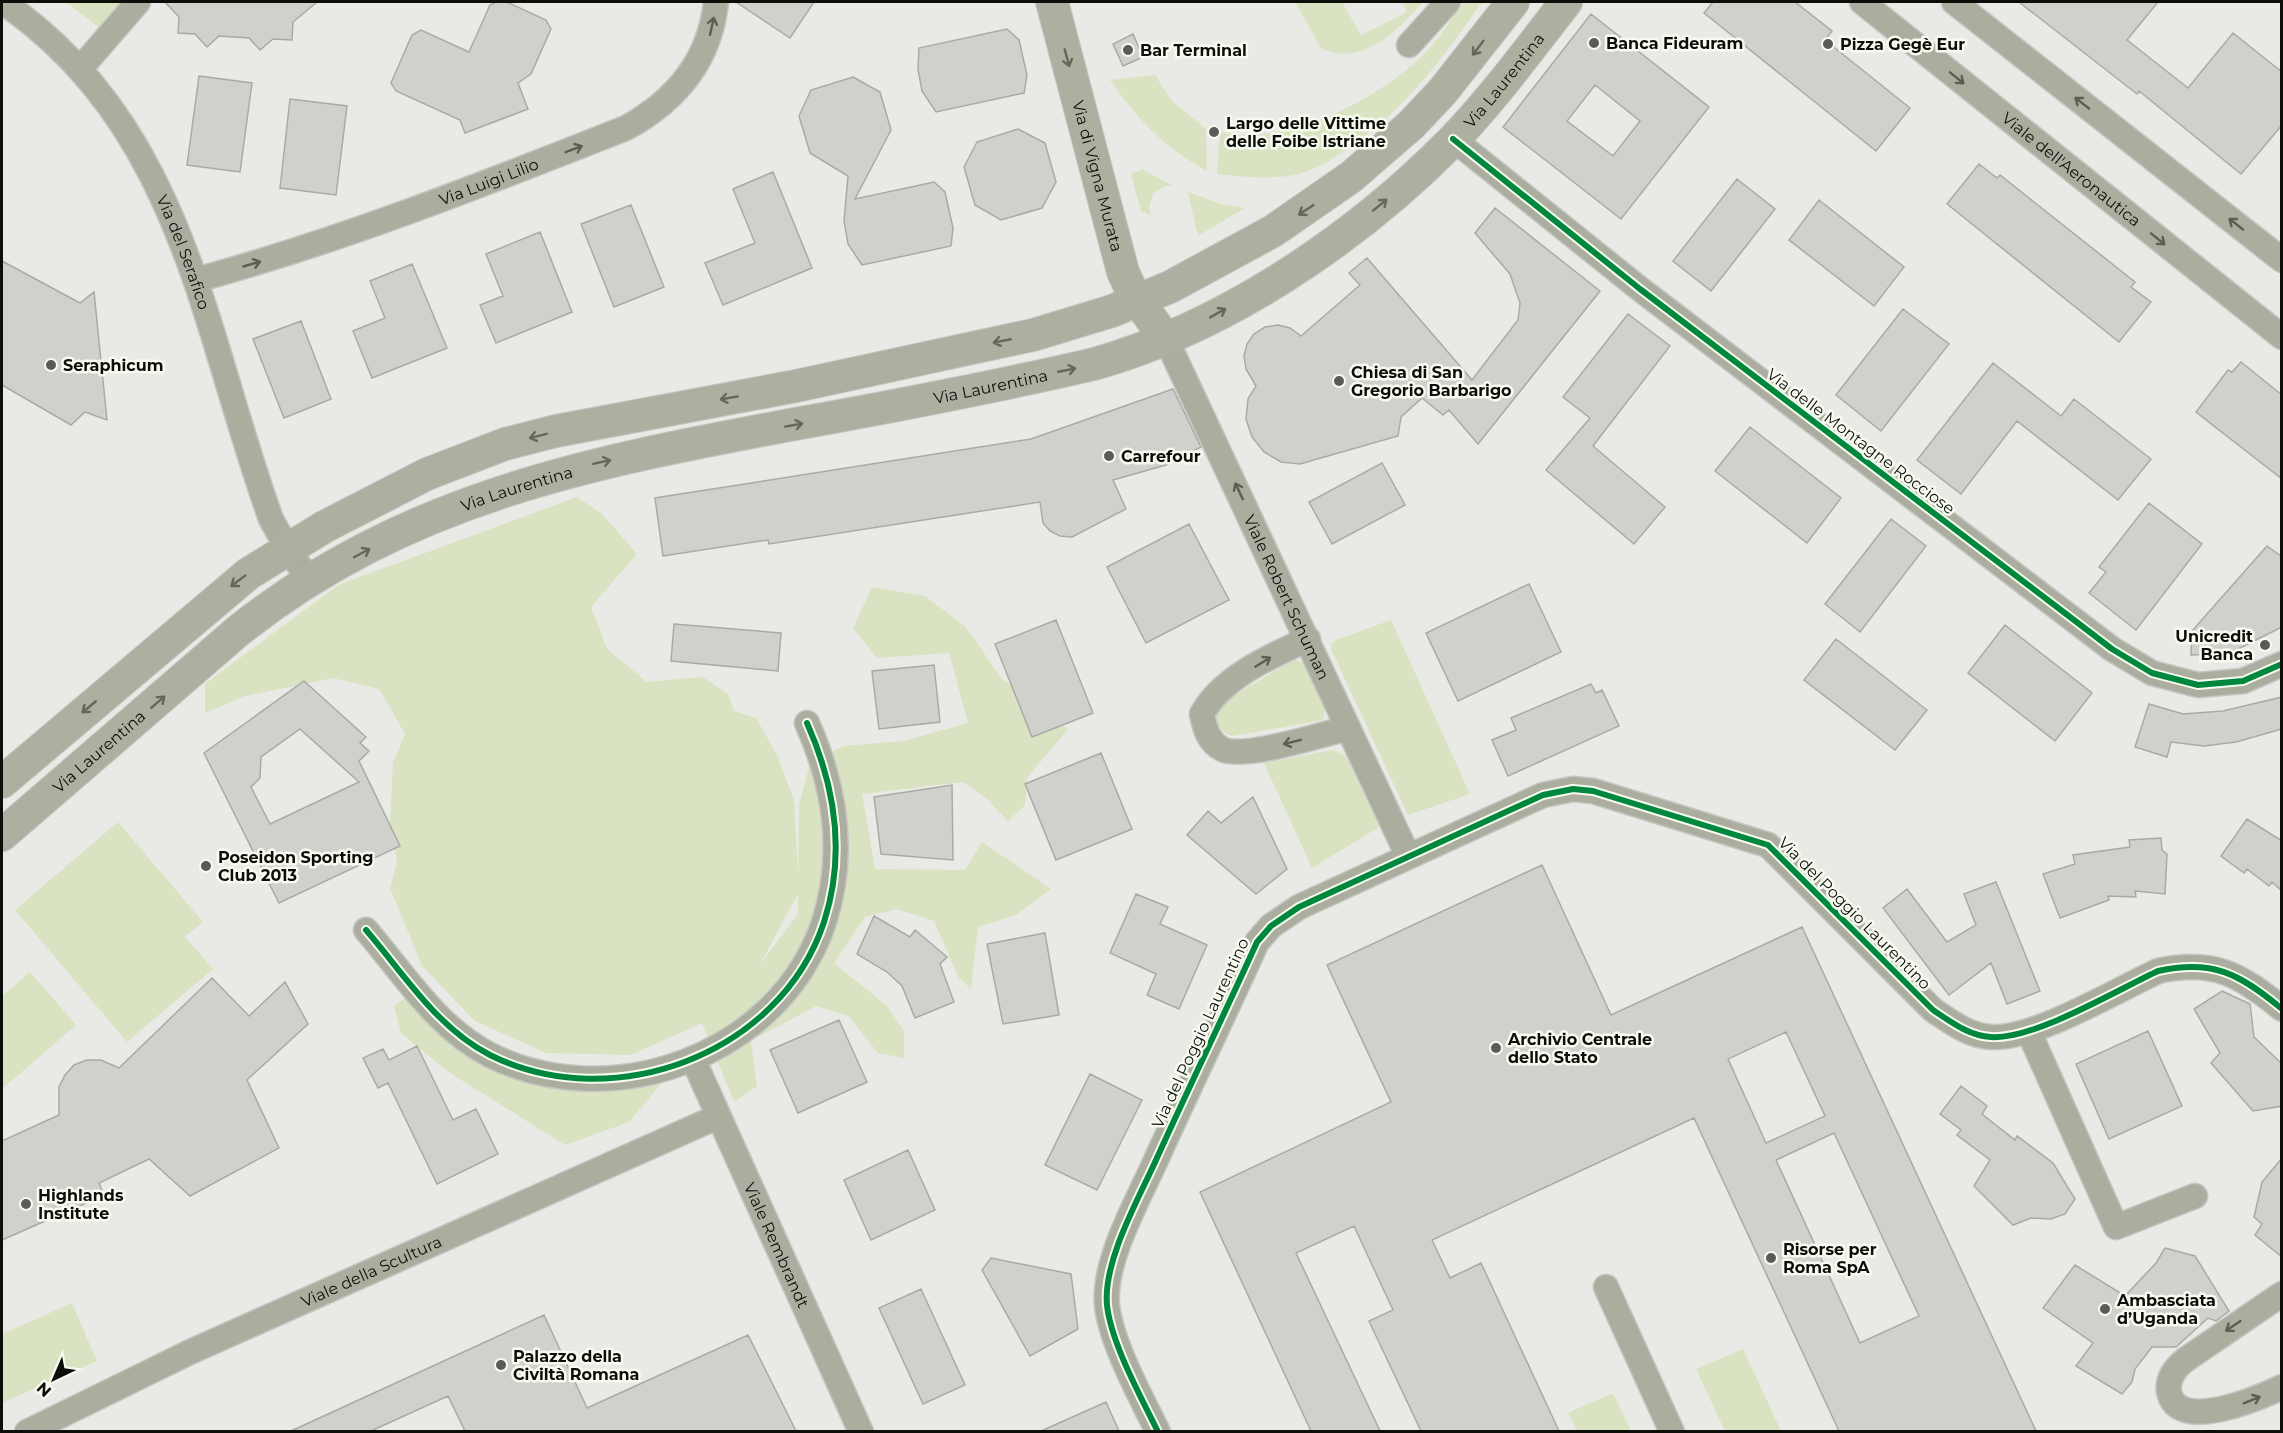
<svg xmlns="http://www.w3.org/2000/svg" width="2283" height="1433" viewBox="0 0 2283 1433" font-family="Montserrat,sans-serif">
	<style>
		.green { fill: #d9e3c1; fill-rule: evenodd }
		.building { fill: #d0d1cd; stroke: #a9aaa6; stroke-width: 1.5; fill-rule: evenodd }
		.lines { fill: none; stroke-linecap: round; stroke-linejoin: round }
		.minor-casing { stroke: #c5c6c3; stroke-width: 27 }
		.major-casing { stroke: #c5c6c3; stroke-width: 34 }
		.minor { stroke: #abae9f; stroke-width: 24 }
		.major { stroke: #adb0a1; stroke-width: 32 }
		.cycleway-casing { stroke: #f7fbef; stroke-width: 10 }
		.cycleway { stroke: #00873e; stroke-width: 6 }
		.oneway { stroke: #5c5e54 }
		.oneway2 { stroke: #65675d }
		.poi-dot { fill: #5a5b57; stroke: #f7fbef; stroke-width: 2 }
		.labels { text-anchor: middle; stroke-width: 5; stroke-linejoin: round; paint-order: stroke }
		.poi-label { font-size: 16px; font-weight: bold; fill: #0d0e0a; stroke: #f7fbef; text-anchor: start }
		.street-label { font-size: 16px; fill: #0d0e0a; stroke: #f7fbef }
	</style>
	<rect width="100%" height="100%" fill="#e9eae5"/>
	<path class="green" d="M66,2H122L100,28Z
		M1295,2H1342L1361,35L1407,12L1402,2H1423C1398,30 1362,68 1321,48Z
		M1464,2H1482C1444,56 1407,108 1351,146C1334,158 1319,168 1299,174C1272,180 1244,177 1217,174L1220,132C1288,148 1390,95 1434,43C1445,30 1454,15 1464,2Z
		M1155,75L1171,100L1206,129L1207,171C1161,145 1141,123 1110,80Z
		M1142,169L1173,186H1165L1153,193L1149,208L1151,215L1141,211L1131,174Z
		M1188,192L1221,204L1245,208L1198,236Z
		M577,497L602,514L637,554L591,607L607,649L647,682L703,677L728,694L734,711L756,718L777,755L794,800L798,876L799,806L809,766L843,746L903,741L968,723L949,653L877,658L853,628L872,587L925,596L966,627L1001,678L1068,729L1027,778L1025,805L1008,821L986,798L963,782L862,794L875,869L965,870L982,842L1051,889L1016,915L978,927L971,989L959,978L934,921L896,909L865,917L834,963L887,1006L904,1031V1058L878,1053L849,1016L816,1006L751,1041L757,1086L734,1102L702,1023L631,1055L546,1053L475,1021L422,966L390,888L397,861L390,822L393,762L405,734L379,689L333,678L245,696L205,713V684L338,585ZM798,894V914L759,966Z
		M1391,620L1470,794L1408,815L1331,649V644L1336,640Z
		M1294,659L1303,662L1325,709L1323,720L1233,736L1218,730L1214,717L1220,704Z
		M1332,750L1344,755L1349,762L1379,827L1312,868L1264,763Z
		M118,822L203,922L185,937L213,969L127,1042L15,910Z
		M30,972L76,1025L2,1089V996Z
		M419,987L469,1039L590,1075L642,1062L661,1084L629,1122L565,1145L447,1071L401,1033L394,1006Z
		M72,1303L97,1361L2,1403V1334Z
		M1743,1349L1781,1431H1725L1696,1369Z
		M1613,1393L1631,1431H1577L1568,1413Z"/>
	<path class="building" d="M165,2H317L293,22L292,40L273,39L260,50L249,38L219,36L207,47L195,34L178,33L179,17Z
		M496,2H507L546,20L551,29L531,74L518,83L528,109L465,133L460,120L396,91L391,83L412,35L421,30L469,52L490,5Z
		M736,2H814L790,38Z
		M1713,2H1795L1832,31L1825,40L1910,108L1876,151L1704,13Z
		M2019,2H2158L2127,40L2188,88L2233,33L2282,72V125L2241,174L2139,91L2137,94Z
		M1591,14L1709,107L1621,219L1503,127ZM1595,85L1640,121L1613,156L1567,121Z
		M1007,29L1019,40L1027,75L1024,93L936,112L922,91L918,69L919,48Z
		M1133,34L1143,57L1123,66L1113,44Z
		M199,76L252,83L240,172L187,165Z
		M853,77L880,92L891,130L855,199L934,182L945,192L953,228L951,246L862,265L848,244L844,221L848,176L810,153L799,116L811,90Z
		M290,99L347,106L336,195L280,188Z
		M1018,129L1045,143L1056,182L1042,208L1001,220L975,205L964,167L977,142Z
		M1979,164L1997,178L2000,175L2135,282L2131,287L2151,302L2119,342L1947,204Z
		M773,172L812,268L723,305L705,263L755,243L733,189Z
		M1737,179L1775,209L1711,291L1673,261Z
		M1819,200L1904,267L1874,306L1789,240Z
		M631,205L664,287L614,307L581,224Z
		M1495,208L1600,291L1478,444L1449,410L1443,415L1422,398L1401,417L1398,436L1300,464L1281,462L1264,452L1252,437L1246,419L1248,399L1256,386L1246,369L1244,356L1247,344L1254,334L1265,327L1278,325L1290,328L1301,336L1360,285L1349,273L1367,258L1472,380L1518,320L1520,303L1510,274L1475,233Z
		M540,232L572,312L496,343L480,305L503,296L486,254Z
		M2,261L80,303L94,292L107,420L85,412L71,425L2,385Z
		M412,264L447,348L372,378L353,331L385,318L370,281Z
		M1903,309L1949,344L1881,431L1836,395Z
		M1628,314L1670,346L1593,446L1665,507L1634,544L1546,470L1590,418L1563,397Z
		M301,321L331,399L284,418L253,339Z
		M2241,362L2282,395V479L2196,412L2228,370L2232,372Z
		M1993,363L2061,416L2074,399L2151,459L2118,500L2017,421L1961,494L1917,460Z
		M1173,389L1201,447L1166,465L1113,480L1126,509L1072,537L1060,536L1050,531L1043,523L1040,502L769,544L768,540L663,556L655,498L1031,439Z
		M1750,427L1841,498L1807,543L1715,471Z
		M1382,463L1405,505L1332,544L1309,502Z
		M2149,503L2202,544L2136,630L2089,593L2106,572L2099,567Z
		M1891,519L1926,546L1860,632L1825,604Z
		M1189,524L1229,600L1146,643L1107,567Z
		M2267,546L2282,557V627L2228,654L2191,655L2192,631Z
		M1529,584L1561,652L1458,701L1426,633Z
		M1056,620L1093,713L1032,737L995,644Z
		M674,624L781,633L778,671L671,661Z
		M2005,625L2092,693L2055,741L1968,673Z
		M1836,639L1927,710L1895,750L1804,680Z
		M934,665L940,722L879,729L872,671Z
		M304,681L366,737L360,743L369,751L359,761L400,846L279,903L204,753ZM300,729L359,782L270,824L251,787L260,778L261,757Z
		M1591,684L1596,693L1602,690L1619,726L1508,776L1492,740L1516,730L1511,718Z
		M2282,697V729L2236,742L2204,746L2171,742L2167,757L2135,747L2149,704L2183,714L2223,711Z
		M1101,753L1132,829L1056,860L1025,784Z
		M952,785L953,860L881,854L874,797Z
		M1253,797L1287,869L1256,894L1187,835L1208,811L1221,823Z
		M2247,819L2282,841V891L2272,882L2269,886L2247,869L2244,873L2221,856Z
		M2161,838L2162,850L2167,854L2165,894L2135,891L2136,897L2108,896L2109,900L2060,918L2043,874L2075,864L2073,855L2130,847L2129,840Z
		M1542,865L1611,1015L1802,927L2036,1431H1839L1694,1118L1432,1240L1450,1278L1481,1263L1559,1431H1421L1369,1321L1393,1310L1354,1226L1296,1253L1380,1431H1311L1200,1192L1391,1102L1327,965ZM1786,1032L1825,1116L1766,1143L1728,1059ZM1834,1133L1919,1316L1860,1343L1776,1160Z
		M1996,882L2040,991L2007,1004L1991,963L1949,995L1883,908L1907,889L1947,942L1976,925L1964,894Z
		M1136,894L1168,907L1160,924L1207,945L1179,1009L1147,995L1156,974L1110,953Z
		M874,916L910,937L915,930L947,957L940,964L954,1002L915,1018L902,986L887,972L857,954Z
		M1045,933L1059,1015L1003,1024L987,944Z
		M212,978L249,1016L285,982L308,1024L247,1080L279,1148L190,1196L149,1159L99,1183L104,1195L2,1240V1141L59,1115V1087L65,1075L74,1065L87,1060H101L119,1068Z
		M2222,991L2250,1004L2254,1037L2282,1064V1106L2253,1111L2211,1063L2220,1053L2194,1009Z
		M839,1020L867,1082L798,1113L770,1050Z
		M2148,1031L2182,1106L2109,1139L2076,1064Z
		M417,1046L453,1120L476,1109L498,1154L437,1184L388,1083L378,1088L363,1058L383,1049L389,1060Z
		M1090,1074L1142,1100L1097,1190L1045,1165Z
		M1961,1086L1987,1106L1982,1114L2015,1140L2017,1136L2053,1163L2075,1199L2065,1214L2051,1219L2031,1218L2013,1225L1974,1186L1990,1160L1957,1135L1961,1130L1940,1114Z
		M908,1150L935,1210L871,1240L844,1180Z
		M2282,1158V1257L2255,1235L2262,1224L2254,1217L2262,1182Z
		M2165,1248L2195,1256L2229,1311L2216,1321L2208,1318L2176,1347H2152L2135,1369L2132,1382L2122,1394L2076,1366L2093,1343L2043,1308L2075,1265L2125,1296L2156,1263Z
		M991,1258L1071,1274L1078,1329L1030,1356L982,1270Z
		M921,1289L965,1385L923,1404L879,1308Z
		M544,1315L587,1408L748,1335L796,1431H465L448,1396L371,1431H291Z
		M1106,1402L1119,1431H1041Z"/>
	<g class="lines">
		<defs>
			<g id="minor">
				<path id="s1" d="M3,2C184,128 202,328 271,519L287,548L310,581"/>
				<path id="s2" d="M1862,2L2282,337"/>
				<path d="M1954,2L2282,260"/>
				<path d="M1409,45L1448,2"/>
				<path d="M80,69L138,2"/>
				<path d="M1453,139L1640,289L2112,649L2152,673L2198,685L2243,681L2282,664"/>
				<path id="s3" d="M196,280C343,240 484,184 626,128C677,100 710,60 716,2"/>
				<path id="s4" d="M1166,339L1408,856"/>
				<path d="M1308,639C1271,656 1222,677 1202,714C1205,728 1208,742 1222,749C1243,760 1323,734 1348,728"/>
				<path d="M366,930C404,974 437,1028 490,1055C612,1116 780,1055 824,922C846,854 835,786 807,723"/>
				<path d="M2029,1032L2116,1227L2195,1196"/>
				<path id="s5" d="M693,1059L861,1432"/>
				<path d="M1606,1287L1672,1432"/>
				<path d="M2282,1294L2185,1360C2175,1368 2167,1378 2169,1392C2177,1433 2257,1399 2282,1387"/>
				<path id="s6" d="M27,1432L190,1352L717,1117"/>
				<path d="M1158,1432C1141,1397 1111,1343 1107,1305C1103,1261 1138,1200 1156,1160C1189,1087 1224,1015 1257,942L1271,926L1299,907L1543,795L1573,789L1593,791L1768,845L1933,1010C1951,1022 1969,1036 1991,1037C2034,1040 2117,990 2158,971C2213,959 2240,974 2282,1009"/>
			</g>
			<g id="major">
				<path id="s7" d="M1052,2L1123,272L1133,294L1166,339"/>
				<path d="M2,782L248,574L324,527L427,474L505,444L556,431L796,386L1033,335L1112,311L1170,287L1273,231L1351,177L1411,125L1443,91L1513,2"/>
				<path id="s8" d="M2,835L238,631C405,498 591,462 795,424C895,406 995,387 1094,364C1226,327 1358,237 1454,139C1495,96 1530,48 1566,2"/>
			</g>
		</defs>
		<use href="#minor" class="minor-casing"/>
		<use href="#major" class="major-casing"/>
		<use href="#minor" class="minor"/>
		<use href="#major" class="major"/>
		<defs>
			<path id="cycleway" d="M1453,139L1640,289L2112,649L2152,673L2198,685L2243,681L2282,664
				M366,930C404,974 437,1028 490,1055C612,1116 780,1055 824,922C846,854 835,786 807,723
				M1158,1432C1141,1397 1111,1343 1107,1305C1103,1261 1138,1200 1156,1160C1189,1087 1224,1015 1257,942L1271,926L1299,907L1543,795L1573,789L1593,791L1768,845L1933,1010C1951,1022 1969,1036 1991,1037C2034,1040 2117,990 2158,971C2213,959 2240,974 2282,1009"/>
		</defs>
		<use href="#cycleway" class="cycleway-casing"/>
		<use href="#cycleway" class="cycleway"/>
	</g>
	<defs><path id="oneway-shaft" d="M-6 0H5M1.5-3L5.5 0L1.5 3" fill="none" stroke-width="1.6" stroke-linecap="round" stroke-linejoin="round" transform="scale(1.5)"/></defs>
	<g class="oneway">
		<use href="#oneway-shaft" transform="translate(712 26) rotate(-77)"/>
		<use href="#oneway-shaft" transform="translate(1957 78) rotate(39)"/>
		<use href="#oneway-shaft" transform="translate(2082 103) rotate(-142)"/>
		<use href="#oneway-shaft" transform="translate(574 149) rotate(-21)"/>
		<use href="#oneway-shaft" transform="translate(2236 224) rotate(-142)"/>
		<use href="#oneway-shaft" transform="translate(2158 239) rotate(39)"/>
		<use href="#oneway-shaft" transform="translate(252 264) rotate(-16)"/>
		<use href="#oneway-shaft" transform="translate(1239 491) rotate(-115)"/>
		<use href="#oneway-shaft" transform="translate(1263 662) rotate(-32)"/>
		<use href="#oneway-shaft" transform="translate(1292 742) rotate(166)"/>
		<use href="#oneway-shaft" transform="translate(2233 1326) rotate(146)"/>
		<use href="#oneway-shaft" transform="translate(2252 1400) rotate(-22)"/>
	</g>
	<g class="oneway2">
		<use href="#oneway-shaft" transform="translate(1478 48) rotate(127)"/>
		<use href="#oneway-shaft" transform="translate(1067 58) rotate(75)"/>
		<use href="#oneway-shaft" transform="translate(1380 205) rotate(-39)"/>
		<use href="#oneway-shaft" transform="translate(1306 210) rotate(147)"/>
		<use href="#oneway-shaft" transform="translate(1218 313) rotate(-29)"/>
		<use href="#oneway-shaft" transform="translate(1002 341) rotate(169)"/>
		<use href="#oneway-shaft" transform="translate(1067 370) rotate(-11)"/>
		<use href="#oneway-shaft" transform="translate(729 398) rotate(170)"/>
		<use href="#oneway-shaft" transform="translate(794 425) rotate(-10)"/>
		<use href="#oneway-shaft" transform="translate(538 436) rotate(166)"/>
		<use href="#oneway-shaft" transform="translate(602 462) rotate(-12)"/>
		<use href="#oneway-shaft" transform="translate(362 553) rotate(-28)"/>
		<use href="#oneway-shaft" transform="translate(238 581) rotate(143)"/>
		<use href="#oneway-shaft" transform="translate(158 702) rotate(-41)"/>
		<use href="#oneway-shaft" transform="translate(89 707) rotate(140)"/>
	</g>
	<g class="poi-dot">
		<circle cx="1594" cy="43" r="6"/>
		<circle cx="1828" cy="44" r="6"/>
		<circle cx="1128" cy="50" r="6"/>
		<circle cx="1214" cy="132" r="6"/>
		<circle cx="51" cy="365" r="6"/>
		<circle cx="1339" cy="381" r="6"/>
		<circle cx="1109" cy="456" r="6"/>
		<circle cx="2265" cy="645" r="6"/>
		<circle cx="206" cy="866" r="6"/>
		<circle cx="1496" cy="1048" r="6"/>
		<circle cx="26" cy="1204" r="6"/>
		<circle cx="1771" cy="1258" r="6"/>
		<circle cx="2105" cy="1309" r="6"/>
		<circle cx="501" cy="1365" r="6"/>
	</g>
	<g class="labels">
		<g class="poi-label">
			<text x="1606" y="49">Banca Fideuram</text>
			<text x="1840" y="50">Pizza Gegè Eur</text>
			<text x="1140" y="56">Bar Terminal</text>
			<text x="1226" y="129">Largo delle Vittime<tspan x="1226" dy="18">delle Foibe Istriane</tspan></text>
			<text x="63" y="371">Seraphicum</text>
			<text x="1351" y="378">Chiesa di San<tspan x="1351" dy="18">Gregorio Barbarigo</tspan></text>
			<text x="1121" y="462">Carrefour</text>
			<text x="2253" y="642" text-anchor="end">Unicredit<tspan x="2253" dy="18">Banca</tspan></text>
			<text x="218" y="863">Poseidon Sporting<tspan x="218" dy="18">Club 2013</tspan></text>
			<text x="1508" y="1045">Archivio Centrale<tspan x="1508" dy="18">dello Stato</tspan></text>
			<text x="38" y="1201">Highlands<tspan x="38" dy="18">Institute</tspan></text>
			<text x="1783" y="1255">Risorse per<tspan x="1783" dy="18">Roma SpA</tspan></text>
			<text x="2117" y="1306">Ambasciata<tspan x="2117" dy="18">d’Uganda</tspan></text>
			<text x="513" y="1362">Palazzo della<tspan x="513" dy="18">Civiltà Romana</tspan></text>
		</g>
		<g class="street-label">
			<text dy="6" stroke="none"><textPath href="#s8" startOffset="1724">Via Laurentina</textPath></text>
			<text dy="6" stroke="none"><textPath href="#s2" startOffset="268">Viale dell'Aeronautica</textPath></text>
			<text dy="6" stroke="none"><textPath href="#s7" startOffset="180">Via di Vigna Murata</textPath></text>
			<text dy="6" stroke="none"><textPath href="#s3" startOffset="309">Via Luigi Lilio</textPath></text>
			<text dy="6" stroke="none"><textPath href="#s1" startOffset="314">Via del Serafico</textPath></text>
			<text dy="6" stroke="none"><textPath href="#s8" startOffset="1112">Via Laurentina</textPath></text>
			<text transform="translate(1861 441) rotate(37)" y="6">Via delle Montagne Rocciose</text>
			<text dy="6" stroke="none"><textPath href="#s8" startOffset="627">Via Laurentina</textPath></text>
			<text dy="6" stroke="none"><textPath href="#s4" startOffset="285">Viale Robert Schuman</textPath></text>
			<text dy="6" stroke="none"><textPath href="#s8" startOffset="128">Via Laurentina</textPath></text>
			<text transform="translate(1855 913) rotate(45)" y="6">Via del Poggio Laurentino</text>
			<text transform="translate(1200 1033) rotate(-65)" y="6">Via del Poggio Laurentino</text>
			<text dy="6" stroke="none"><textPath href="#s5" startOffset="204">Viale Rembrandt</textPath></text>
			<text dy="6" stroke="none"><textPath href="#s6" startOffset="380">Viale della Scultura</textPath></text>
		</g>
	</g>
	<rect width="2283" height="1433" fill="none" stroke="#0d0e0a" stroke-width="6"/>
	<g transform="translate(54 1379) rotate(224)" stroke="#f7fbef" stroke-width="4.5" paint-order="stroke">
	<path d="M0-4.5L10 22L0 15L-10 22Z" fill="#0d0e0a"/>
	<text y="-9" font-size="16" font-weight="bold" text-anchor="middle" fill="#0d0e0a">N</text>
	</g>
</svg>
